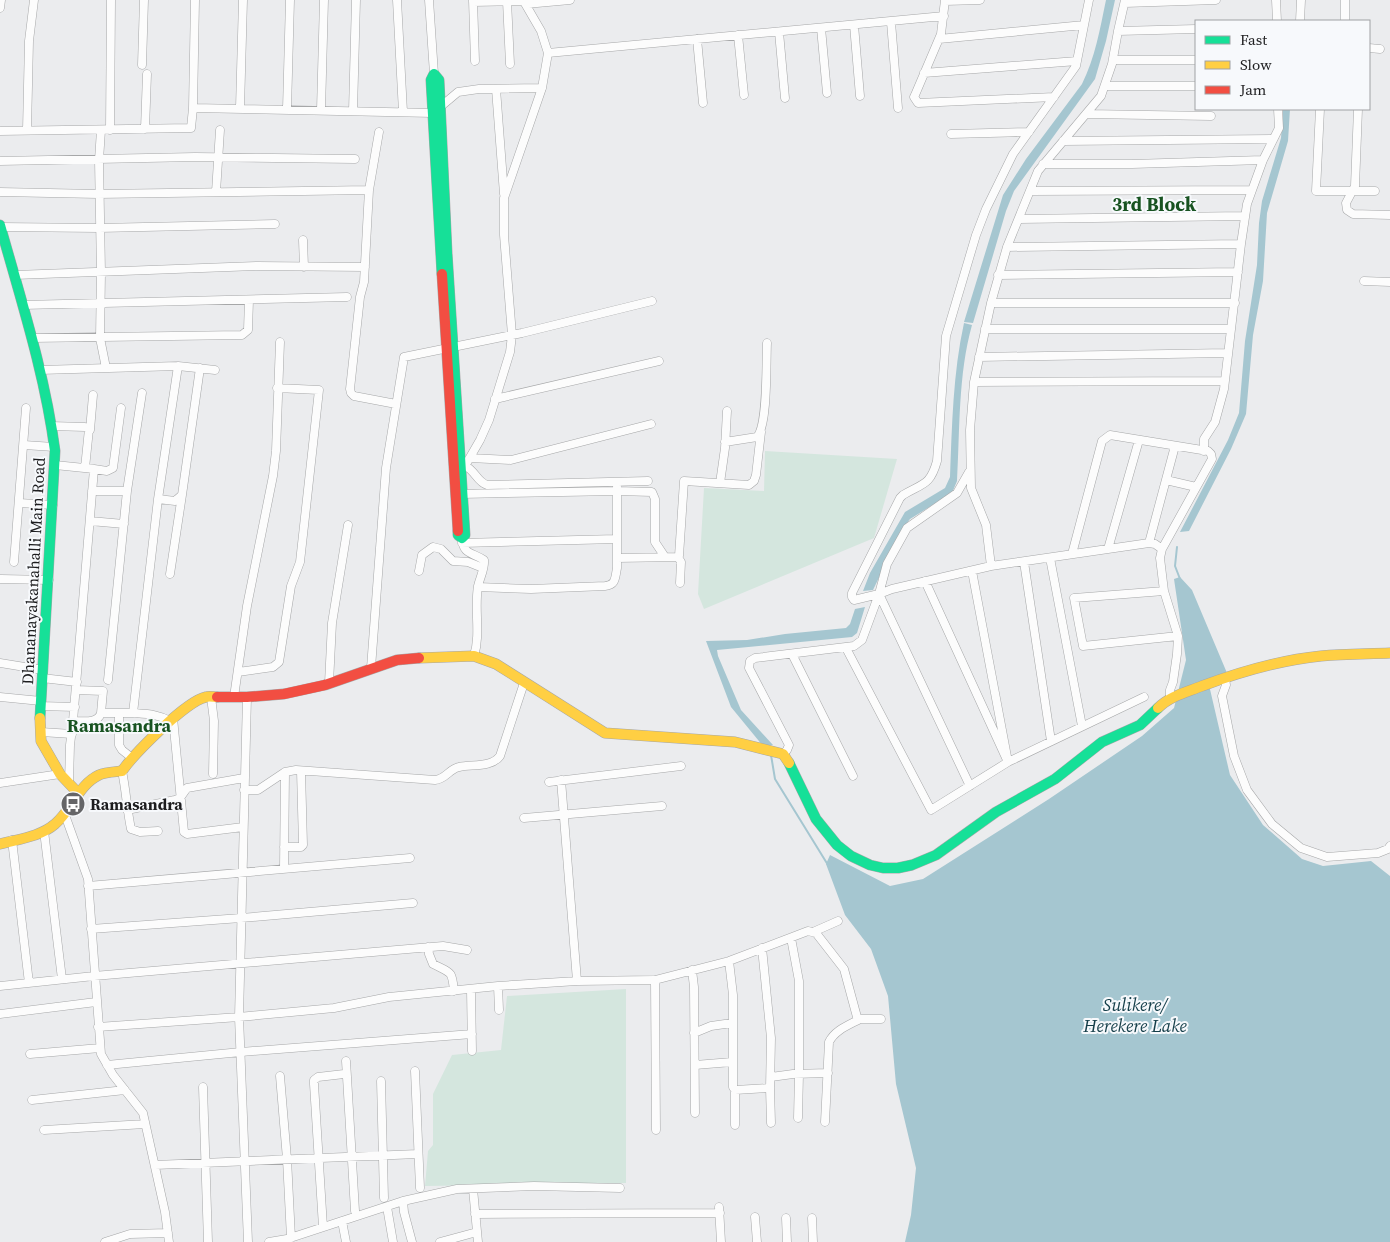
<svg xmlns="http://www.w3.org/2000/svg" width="1390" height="1242" viewBox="0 0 1390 1242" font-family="'Source Serif 4',serif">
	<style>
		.green { fill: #d4e6de }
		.water { fill: #a5c6d0 }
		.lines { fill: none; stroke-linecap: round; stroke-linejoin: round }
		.stream { stroke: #a5c6d0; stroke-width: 2 }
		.street-casing { stroke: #a6a7a8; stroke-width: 9 }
		.fast-casing { stroke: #a6a7a8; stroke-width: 11 }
		.slow-casing { stroke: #a6a7a8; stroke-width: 11 }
		.jam-casing { stroke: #a6a7a8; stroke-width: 11 }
		.street { stroke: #fcfcfc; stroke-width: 8 }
		.fast { stroke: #16e098; stroke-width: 10 }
		.slow { stroke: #ffcf43; stroke-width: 10 }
		.jam { stroke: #f24e42; stroke-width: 10 }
		.labels { text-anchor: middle; stroke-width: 4; stroke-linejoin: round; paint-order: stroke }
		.street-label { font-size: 16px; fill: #1d1d1f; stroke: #f7f9fc }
		.poi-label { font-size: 16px; font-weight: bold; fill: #1d1d1f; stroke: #f7f9fc; text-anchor: start }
		.neighbourhood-label { font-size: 18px; font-weight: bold; fill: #185321; stroke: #f7f9fc }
		.water-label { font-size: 18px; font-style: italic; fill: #143e49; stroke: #f7f9fc }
		.quarter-label { font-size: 19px; font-weight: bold; fill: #185321; stroke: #f7f9fc }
	</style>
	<rect width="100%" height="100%" fill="#ebecee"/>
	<path class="green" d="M765,451L897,459L874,538L704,609L698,594L704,488L764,491Z
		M626,989V1183L425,1186L428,1151L433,1145V1094L452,1055L501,1050L507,996Z"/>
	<path class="water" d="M1106,0H1115L1106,41L1095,79L1014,191L1006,211L973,323L964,322L1003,195L1026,159L1082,84C1095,58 1100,29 1106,0Z
		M1283,109H1290L1288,141L1267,213L1263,281L1253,335L1246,414L1231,449L1189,531L1180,532L1228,440L1239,413L1245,341L1257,265L1259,223L1262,201L1281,138Z
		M964,323L972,325C958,375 960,430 957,481L952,493L910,519L903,528L873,590L863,591L870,573L905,512L945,488L950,477C952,425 953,373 964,323Z
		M1180,577L1192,590L1227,673L1209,685L1230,775L1263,825L1302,859L1323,866L1371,861L1390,876V1242H905L911,1215L916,1168L896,1084L888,996L871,949L845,915L826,864L830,855L890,886L923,879L1049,799L1142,736L1174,708L1186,660L1174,579Z
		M865,607L857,633L852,637L717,650L718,656L741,710L773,745L763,746L731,707L706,641L747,640L785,634L846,628L850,624L855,609Z"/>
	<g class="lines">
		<path class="stream" d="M1177,547L1175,566L1180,579
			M771,755L775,779L828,865"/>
		<defs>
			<path id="street" d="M397,0L403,112
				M429,0L434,74
				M473,0L475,61
				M945,0L941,34L915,95L914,97L918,103L1054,97
				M1276,0L1277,21
				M1345,0V21
				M507,1L510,64
				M945,1L980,0
				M473,2L523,1
				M1125,3L1216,0
				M526,4L570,0
				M0,8L1,0
				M1300,21L1301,0
				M891,22L898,108
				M854,25L860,96
				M821,28L827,93
				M1118,31L1196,29
				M779,32L785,98
				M738,35L744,95
				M697,39L703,103
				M939,39L1084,25
				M1369,48L1380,49
				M548,53L944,16
				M1113,60H1196
				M142,65L144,0
				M924,73L1077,61
				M1105,86H1196
				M496,89L504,194
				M193,108L195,0
				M240,108L243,0
				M287,109L290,0
				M1320,109L1316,191H1375
				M1358,109L1355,186L1346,203L1347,210L1353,214L1390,215
				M321,110L324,0
				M353,111L356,0
				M1086,114L1211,116
				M145,129L147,74
				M27,130L29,41L34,0
				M101,130L99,160L101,273L100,338L106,368
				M110,130L111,0
				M0,131L191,128L193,108L433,113L458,92L479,89L542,88
				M379,132L369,190L364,282L360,297L350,389L351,393L354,396L396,404
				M951,134L1029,132
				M1063,141L1273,139
				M0,161L195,157L355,159
				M1043,164H1132L1263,160
				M1030,191L1252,190
				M0,192L98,194L369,190
				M216,192L220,130
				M1019,219L1245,216
				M1,227L99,228L275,224
				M303,240L304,267
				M1007,247L1241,244
				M15,275L257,266L365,267
				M998,275L1238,272
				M1364,281L1390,282
				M991,303H1235
				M23,305L347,297
				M985,329H1231
				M32,338L242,335L248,330L249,300
				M979,357L1228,353
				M178,366L215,370
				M40,370L178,366L158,499L133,713H119V745L122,750L132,758
				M974,382L1224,381
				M495,399L659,361
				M51,426L85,427L89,429L85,468
				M90,430L93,395
				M725,442L757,437C768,425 766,362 767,343
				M24,445L54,447
				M1204,451V439L1215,422L1224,389L1241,244L1247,204L1263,160L1279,128L1278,109
				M470,458L511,460L651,424
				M55,465L94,469L73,721
				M465,466C475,470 477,482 487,485L648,481
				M94,469L107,471L113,468L121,408
				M460,469L465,466L480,440L489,420L510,352L512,335L504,235V198L542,88L548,53L541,31L523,0
				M969,472L957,493L907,528L887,564L879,594L970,786
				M1166,480L1196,487
				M720,483L725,448L727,411
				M617,487V491L652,492L655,499V542L665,557
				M92,491H127
				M461,494L617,491V568C615,578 616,585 605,586L531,589L478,587
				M158,499L175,501L182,495L200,368
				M19,503L53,505
				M90,521L124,524
				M462,538C463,555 472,552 484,560C485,569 480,577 478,586C474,610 481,633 474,656
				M462,543L617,539
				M1149,543L1175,446
				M1108,549L1139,440
				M1072,554L1102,441L1110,435L1208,451L1211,454L1212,459L1162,549L1160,558L1164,591L1178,636L1177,654L1173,682L1170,690V698
				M678,557L681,562L680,583
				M617,558L676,557L679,556L684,481L749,485L754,481L756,475L761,432
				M1050,558L1082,726
				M14,562L26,408
				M1024,562L1051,741
				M991,566L986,525L971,488L970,430L974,382L991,303L1007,247L1038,171L1101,96L1112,64L1118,31L1125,0
				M419,571L422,555L433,547L441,549L453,561L468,562L483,568
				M972,571L1008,762L1144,697
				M170,574L182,495
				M1,579L49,580
				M1164,591L1074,598L1083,646L1178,636
				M879,594L854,600L852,597V593L900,498L903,495C923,483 930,486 937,461L946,336L976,235L986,209L1013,154L1076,66L1089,0
				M846,648L931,810L1008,762L925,581
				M792,654L853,776
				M0,663L43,670
				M371,668L386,468L404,357L522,333L652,301
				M238,672L273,667L279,662L291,586L300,562L319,390L277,388
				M42,678L77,682
				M1225,678L1226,685L1222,696L1234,756L1247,790L1272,824L1301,848L1327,857L1378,853L1388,849L1390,846
				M108,680L127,491L142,393
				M329,683L332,623L348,525
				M76,690L103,691L101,713
				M0,697L41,701
				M211,697L214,721L213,774
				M234,697L247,606L273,476L276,451L280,342
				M247,697L239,1017L248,1242
				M40,706L75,707
				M133,713C147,714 158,714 170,721
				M173,718L184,832L187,834L243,827
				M41,732L72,734
				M783,754L787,750L789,745L749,668L750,661L755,658L854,646L862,640L879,594L892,589L991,566L1149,543L1155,544L1162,549
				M122,771C126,790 127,810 131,829L140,832L158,831
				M561,780L577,981
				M549,782L681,766
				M0,783L60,774
				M69,783L70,745L73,721C83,721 98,724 101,713H119
				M244,790H258L285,772L296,770L435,780C446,779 449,769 459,767C472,764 491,768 500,756L524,683
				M127,810L175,800L180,798L187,788L244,778
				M65,815L88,879L101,1054L113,1075L143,1113L165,1212L169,1242
				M524,818L662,806
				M44,831L62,979
				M12,840L29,983
				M284,847H301L303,845L301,771
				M284,868L285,772
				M88,886L410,858
				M91,929L241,918L413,903
				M813,932L838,921
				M791,938L799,981V1074L798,1118
				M428,947L429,954L433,964C451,973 452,970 454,991
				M729,961L733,995V1087L735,1090L770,1088L771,1038L762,948
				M692,970L694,987L695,1113
				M655,980L656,1130
				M0,986L94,976L443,946L467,950
				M498,986L499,1010
				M471,990L472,1051
				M0,1014L96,1002
				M98,1027L239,1017L334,1008L389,997L498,986L577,981L655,980L729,961L808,931L816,933L844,969L857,1017L860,1019H881
				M694,1033L711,1026L732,1023
				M30,1054L100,1048
				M346,1061L347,1077
				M107,1065L241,1052L472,1034
				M695,1065L732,1062
				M415,1071L420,1188
				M280,1076L287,1159L291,1238
				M771,1077L793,1074L828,1073
				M381,1081L384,1198
				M203,1087L208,1242
				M770,1088L771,1123
				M735,1090V1125
				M32,1100L125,1090
				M825,1122L829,1042C835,1030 849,1025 860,1019
				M44,1130L145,1124
				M155,1165L418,1154
				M473,1189L478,1242
				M403,1201L404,1212L412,1242
				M387,1207L393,1242
				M719,1207L721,1242
				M475,1214L720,1213
				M755,1217L757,1242
				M786,1218L787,1242
				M812,1218L813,1242
				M342,1221L346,1242
				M323,1227L314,1084V1080L318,1077L344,1074L347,1077L355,1211
				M105,1242L130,1234L168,1233
				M269,1242L287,1239L403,1201L457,1189L534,1186L620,1188
				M440,1242L477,1232"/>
			<path id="fast" d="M434,74L439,80L447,253L465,535L462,538L458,535V531
				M434,74L431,80L442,274
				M0,225C21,300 45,374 55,451L40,718
				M789,763L816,819L837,845L851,856L870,865L883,868H898L912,865L936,855L996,812L1055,779L1102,742L1140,725L1158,708"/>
			<path id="slow" d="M419,658L474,656L496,664L605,733L735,742L783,754L789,763
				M1158,708C1170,696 1187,692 1202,686C1240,672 1280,660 1321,656C1344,654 1367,654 1390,653
				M40,718L41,741L60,774L78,793
				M0,844C18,839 40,837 55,824C72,810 78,785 99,775C106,772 114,772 122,771C134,754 186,701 206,697C209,696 214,697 217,697"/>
			<path id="jam" d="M442,274L458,531
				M217,697H247L284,694L325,685L397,660L419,658"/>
		</defs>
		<use href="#street" class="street-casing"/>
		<use href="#fast" class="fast-casing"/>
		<use href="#slow" class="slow-casing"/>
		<use href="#jam" class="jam-casing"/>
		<use href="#street" class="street"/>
		<use href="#fast" class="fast"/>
		<use href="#slow" class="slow"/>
		<use href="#jam" class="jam"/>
	</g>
	<defs>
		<symbol id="bus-disc" viewBox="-11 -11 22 22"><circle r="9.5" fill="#656567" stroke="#f7f9fc"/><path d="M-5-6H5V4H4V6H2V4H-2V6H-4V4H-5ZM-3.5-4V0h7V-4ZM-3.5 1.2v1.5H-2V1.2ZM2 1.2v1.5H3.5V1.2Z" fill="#fff"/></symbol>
	</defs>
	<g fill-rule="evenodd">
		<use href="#bus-disc" x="59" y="790" width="28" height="28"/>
	</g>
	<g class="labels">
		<g class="street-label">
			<text transform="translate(33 571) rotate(-87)" y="6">Dhananayakanahalli Main Road</text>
		</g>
		<g class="poi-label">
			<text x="90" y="810">Ramasandra</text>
		</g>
		<g class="neighbourhood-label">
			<text x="119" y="732">Ramasandra</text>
		</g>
		<g class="water-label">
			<text x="1135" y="1011">Sulikere/<tspan x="1135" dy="21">Herekere Lake</tspan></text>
		</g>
		<g class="quarter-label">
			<text x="1154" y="211">3rd Block</text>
		</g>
	</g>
	<rect x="1195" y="20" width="175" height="90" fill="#f7f9fc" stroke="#a0a1a4"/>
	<rect x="1205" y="36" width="25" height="8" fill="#16e098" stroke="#a0a1a4"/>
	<text x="1240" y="45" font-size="15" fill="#1d1d1f">Fast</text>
	<rect x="1205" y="61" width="25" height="8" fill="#ffcf43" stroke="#a0a1a4"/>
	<text x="1240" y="70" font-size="15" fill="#1d1d1f">Slow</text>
	<rect x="1205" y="86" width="25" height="8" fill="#f24e42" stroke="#a0a1a4"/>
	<text x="1240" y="95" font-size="15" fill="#1d1d1f">Jam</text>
</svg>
